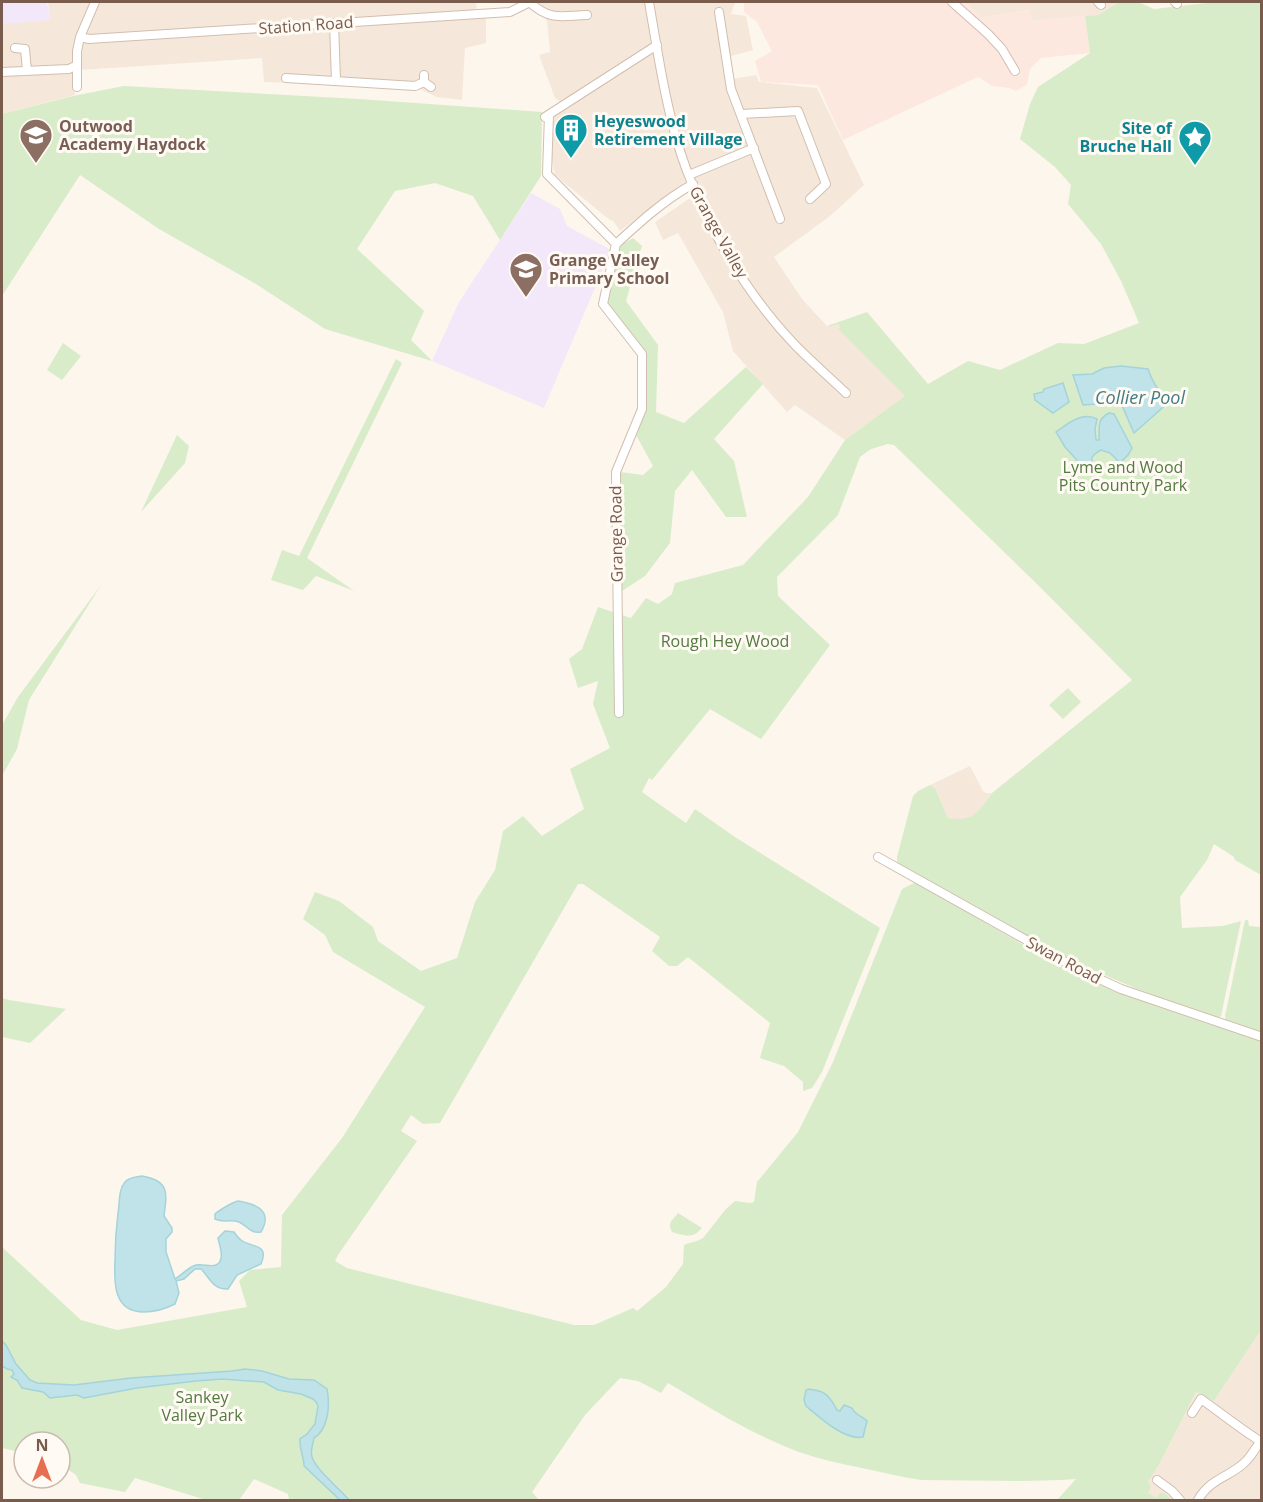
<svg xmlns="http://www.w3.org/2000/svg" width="1263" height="1502" viewBox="0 0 1263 1502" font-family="'Open Sans',sans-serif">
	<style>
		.residential { fill: #f5e8da }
		.commercial { fill: #fde8e0 }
		.education { fill: #f3e8fa }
		.green { fill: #d8ecc9 }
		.water { fill: #bfe3e8; stroke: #a5d3da; stroke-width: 1.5 }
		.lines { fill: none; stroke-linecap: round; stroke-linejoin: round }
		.minor-casing { stroke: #d1beb0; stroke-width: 10 }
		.minor { stroke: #fff; stroke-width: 8 }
		.labels { text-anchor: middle; stroke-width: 6; stroke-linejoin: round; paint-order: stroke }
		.street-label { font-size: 16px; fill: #7a5c4d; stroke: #fffaf3 }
		.culture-label { font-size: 16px; font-weight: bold; fill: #0d838f; stroke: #fffaf3; text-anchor: start }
		.education-label { font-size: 16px; font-weight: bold; fill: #785e54; stroke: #fffaf3; text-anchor: start }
		.park-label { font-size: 16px; fill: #537a41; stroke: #fffaf3 }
		.water-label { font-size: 18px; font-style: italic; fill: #437c86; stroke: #fffaf3 }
	</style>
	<rect width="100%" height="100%" fill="#fdf6ec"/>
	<path class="residential" d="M48,2H90L74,42L72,75L75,95L2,114V22L50,18Z
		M97,2H476L477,10H486V43L465,48L462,100L437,97L417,88L264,82L262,58L80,70L78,57L85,34Z
		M541,2H735L731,14L746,16L753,50L724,58L727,80L756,75L759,82L817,88L864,185L830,216L774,257L802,299L827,326H832L838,324L840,327L838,329L906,396L845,440L795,405L787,412L733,351L723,312L678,233L663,240L655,222L699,192L686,160L672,104L664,107L685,182L620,231L614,222L606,217L555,175L546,131L547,119L563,107H567L555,98L539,55L550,52L547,21L539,3Z
		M965,2H1119L1098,15L1031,21L1029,10L980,18Z
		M970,766L983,791L986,793H992L976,815L970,818L958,820L948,818L935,788L930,785Z
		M1261,1330V1500H1131L1153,1474L1160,1463L1196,1392L1214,1401Z"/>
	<path class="commercial" d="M744,2H965L980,18L1029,10L1032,21L1085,15L1090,53L1041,58L1030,69L1027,85L1016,91L1009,88L992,86L978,77L843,140L818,85L761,82L755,61L772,51L757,22L744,12Z"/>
	<path class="education" d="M2,2H55L47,3L51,20L2,24Z
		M531,193L560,209L567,226L611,250L544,408L432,361L459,302Z"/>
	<path class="green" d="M1119,2H1138L1154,9L1216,2H1261V875L1235,860L1234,857L1214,844L1207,860L1180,897L1182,928L1223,926L1241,921L1221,1016L1218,1018L1137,989L1086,967L1051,951L900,865L897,861V857L913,796L918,791L930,785L935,788L948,818C974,822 978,812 992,793L1132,680L1040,587L894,445L888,444L871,449L860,457L838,515L777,577L778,596L830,645L761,739L710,709L652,780L649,778L642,792L686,823L695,809L735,837L880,928L822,1072L812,1088L803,1091V1082L784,1066L760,1058L770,1023L688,957L677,966H669L652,951L660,937L583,884H578L440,1123L423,1124L411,1115L401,1131L417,1141L338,1255L335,1261L347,1268L574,1325H594L633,1308L637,1311L666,1287L683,1264L684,1245C690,1242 697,1242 703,1238L726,1209L735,1201L750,1203L754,1202L757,1182L798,1132L833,1062L902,889L914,883L919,884C974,916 1028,950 1086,977C1143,1003 1202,1022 1261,1041V1330L1214,1401L1196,1392L1160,1463L1148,1482L1151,1487L1148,1493L1156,1498L1160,1493H1164L1172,1500H1057L1076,1479L1061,1480L1024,1481L921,1480C901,1477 882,1472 862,1468C841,1464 820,1459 799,1452C753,1435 710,1408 668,1383L661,1393L638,1381L620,1378L585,1415L532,1492L539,1500H289L288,1494L254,1479L239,1500H206L135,1478L125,1492L80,1483L76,1475L60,1464V1442H24V1450L15,1451L2,1448V1247L81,1320L117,1330L247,1307L239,1281L250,1270L281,1267L282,1215L342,1138L425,1007L333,952L325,935L303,919L315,892L339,901L373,927L378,941L421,971L457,958L475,902L495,870L503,831L523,816L542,836L584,809L570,769L610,748L593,704L598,681L578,688L569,659L582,649L598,607L631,618L646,598L658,604L672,594L675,583L743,565L808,497L845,440L905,396L838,329L840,327L838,324L832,326H827L867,312L928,384L968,361L1000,370L1058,343L1084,344L1139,323L1121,281L1101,244L1068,204L1071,185L1055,167L1020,139L1030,104L1038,87L1090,53L1085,16L1098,15Z
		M124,86L359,99L542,112L541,176L500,240L473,196L435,183L395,191L357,249L424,311L411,340L432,361L325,329L256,284L159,229L80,175L2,296V114L73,96Z
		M633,238L642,246L626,301L658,345L656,412L684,423L746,367L763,384L714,439L734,461L747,517H726L692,470L675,491L670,543L645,576L622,591L620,472L643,475L653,466L636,435L647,409V355L607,303L619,246Z
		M63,343L81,356L62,380L47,370Z
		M396,359L402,363L307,558L354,591L316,576L303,590L271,580L282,550L299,556Z
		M177,435L189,446L185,463L141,512Z
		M101,585L29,700L17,749L2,776V725L18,697Z
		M1068,688L1081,702L1063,719L1049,705Z
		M1245,920H1248L1249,926L1261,927V1033L1229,1023L1226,1021L1225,1016Z
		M2,998L9,1000L66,1009L30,1043L2,1037Z
		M678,1213L702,1228C692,1239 686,1236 672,1232C667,1222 672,1221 678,1213Z"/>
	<path class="water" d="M1121,366L1148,369C1152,382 1159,392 1169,402L1134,433L1120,401L1108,398L1098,404L1083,405L1073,375L1092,374L1104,368Z
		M1063,383L1069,402L1053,413L1035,400L1034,394L1043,392L1044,389Z
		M1109,413L1114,414L1132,448L1128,455L1120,463L1110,453L1101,450L1096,453L1092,457V463L1088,468H1084L1065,447L1056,432C1067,424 1082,411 1097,419L1095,429L1096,440H1099C1100,427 1096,420 1109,413Z
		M142,1176C170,1181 167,1193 164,1216L172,1228V1232L166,1239V1252L175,1279C182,1275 188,1267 196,1265C202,1264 212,1267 216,1265C226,1261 219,1244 218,1238L225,1231L234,1232C236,1235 238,1238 241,1240C251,1248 270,1243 261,1264L237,1275L228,1289C213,1290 210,1278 201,1269H195L184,1279L176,1281L179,1293L175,1304C165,1309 155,1312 144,1312C113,1312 114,1282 115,1260C115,1244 116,1229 118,1213C120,1204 118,1190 125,1182C129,1177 136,1177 142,1176Z
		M238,1201C257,1204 273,1211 261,1232C250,1234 248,1226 239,1222C231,1219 223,1223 215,1219V1214C218,1211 233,1202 238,1201Z
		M2,1341L6,1345L16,1364L30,1380L37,1383L74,1385L131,1378L232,1371L245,1369L262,1371L289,1379L314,1380L327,1389C330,1404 329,1429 314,1438C313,1444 310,1451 312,1457C316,1470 340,1489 349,1500H340L304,1466C304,1456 299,1449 300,1439L307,1434L315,1424L318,1406L316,1402L313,1399L301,1394L278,1390L264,1382L222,1379L196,1381L137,1388L84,1398L77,1395L50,1398L43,1392L22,1388L17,1380L11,1377L14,1374L12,1370L7,1369L2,1366Z
		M809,1389C812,1390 816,1390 819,1391C828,1393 833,1403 837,1410L840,1411L844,1405L852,1408C855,1415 862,1416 867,1421L863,1437C845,1441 819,1417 806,1406L804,1400L806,1390Z"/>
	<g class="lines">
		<defs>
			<path id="minor" d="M529,2C551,21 559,16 587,15
				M649,2C657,48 664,96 677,141C698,213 744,292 796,346C812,362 829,377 846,393
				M952,2L988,34L1002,49L1015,71
				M1098,2L1101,5
				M1175,2L1177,4
				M719,12L731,89L780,219
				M334,23L336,81
				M80,37L89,39L510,12L530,2
				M15,48L25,49L27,71
				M2,72L69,69L77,65
				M424,75V82L431,87
				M286,78L415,86L424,82
				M77,87V51L80,37L95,2
				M741,114L798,111L826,184L810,199
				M549,115L547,174L616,244L603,304L642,354V409L616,472L619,713
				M545,117L657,45
				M689,175L754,148
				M616,244C640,222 664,200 693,184
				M878,857L1078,969L1121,989L1262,1037
				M1192,1413L1201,1399C1221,1413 1239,1428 1260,1441
				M1157,1480L1172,1491L1180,1500
				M1198,1500C1211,1477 1232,1477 1247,1460C1253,1454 1256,1446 1262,1440"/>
		</defs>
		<use href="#minor" class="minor-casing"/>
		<use href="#minor" class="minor"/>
	</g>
	<defs>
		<symbol id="building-pin" viewBox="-11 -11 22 30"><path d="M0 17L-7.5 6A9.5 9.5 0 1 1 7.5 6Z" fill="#0f9aa8" stroke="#fffaf3"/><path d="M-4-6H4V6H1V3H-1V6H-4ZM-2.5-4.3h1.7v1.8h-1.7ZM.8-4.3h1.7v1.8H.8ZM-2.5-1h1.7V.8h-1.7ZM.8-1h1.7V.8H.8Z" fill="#fff"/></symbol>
		<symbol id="school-pin" viewBox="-11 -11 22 30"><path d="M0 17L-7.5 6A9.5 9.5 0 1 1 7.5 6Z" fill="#8d6e63" stroke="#fffaf3"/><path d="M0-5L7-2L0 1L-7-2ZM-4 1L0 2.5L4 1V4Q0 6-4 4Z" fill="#fff"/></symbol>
		<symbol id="sight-pin" viewBox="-11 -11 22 30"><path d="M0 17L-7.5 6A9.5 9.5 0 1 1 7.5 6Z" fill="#0f9aa8" stroke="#fffaf3"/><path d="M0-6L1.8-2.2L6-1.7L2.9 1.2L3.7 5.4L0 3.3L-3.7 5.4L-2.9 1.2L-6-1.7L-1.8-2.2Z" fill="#fff"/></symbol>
	</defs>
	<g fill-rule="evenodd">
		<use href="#building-pin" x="552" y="111" width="38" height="52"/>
		<use href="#school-pin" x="17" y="116" width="38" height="52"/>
		<use href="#sight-pin" x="1176" y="118" width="38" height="52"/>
		<use href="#school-pin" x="507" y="250" width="38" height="52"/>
	</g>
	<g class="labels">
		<g class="street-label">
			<text transform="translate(306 25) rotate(-4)" y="6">Station Road</text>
			<text transform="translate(719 232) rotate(61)" y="6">Grange Valley</text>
			<text transform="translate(616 534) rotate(-91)" y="6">Grange Road</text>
			<text transform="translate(1064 960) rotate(28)" y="6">Swan Road</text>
		</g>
		<g class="culture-label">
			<text x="594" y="127">Heyeswood<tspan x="594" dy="18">Retirement Village</tspan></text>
			<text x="1172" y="134" text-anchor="end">Site of<tspan x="1172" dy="18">Bruche Hall</tspan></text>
		</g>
		<g class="education-label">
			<text x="59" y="132">Outwood<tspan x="59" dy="18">Academy Haydock</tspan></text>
			<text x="549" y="266">Grange Valley<tspan x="549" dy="18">Primary School</tspan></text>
		</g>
		<g class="park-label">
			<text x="1123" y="473">Lyme and Wood<tspan x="1123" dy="18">Pits Country Park</tspan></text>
			<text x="725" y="647">Rough Hey Wood</text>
			<text x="202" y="1403">Sankey<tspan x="202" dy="18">Valley Park</tspan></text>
		</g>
		<g class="water-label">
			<text x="1140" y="404">Collier Pool</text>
		</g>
	</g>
	<rect width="1263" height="1502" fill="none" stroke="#7a5c4d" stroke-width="6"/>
	<g transform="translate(42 1460)"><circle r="28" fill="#fffaf3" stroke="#cabbb1" stroke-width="1.5"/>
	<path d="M0-4.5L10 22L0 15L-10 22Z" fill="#e76f51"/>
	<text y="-9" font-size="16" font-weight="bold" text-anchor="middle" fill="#7a5c4d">N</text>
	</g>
</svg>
